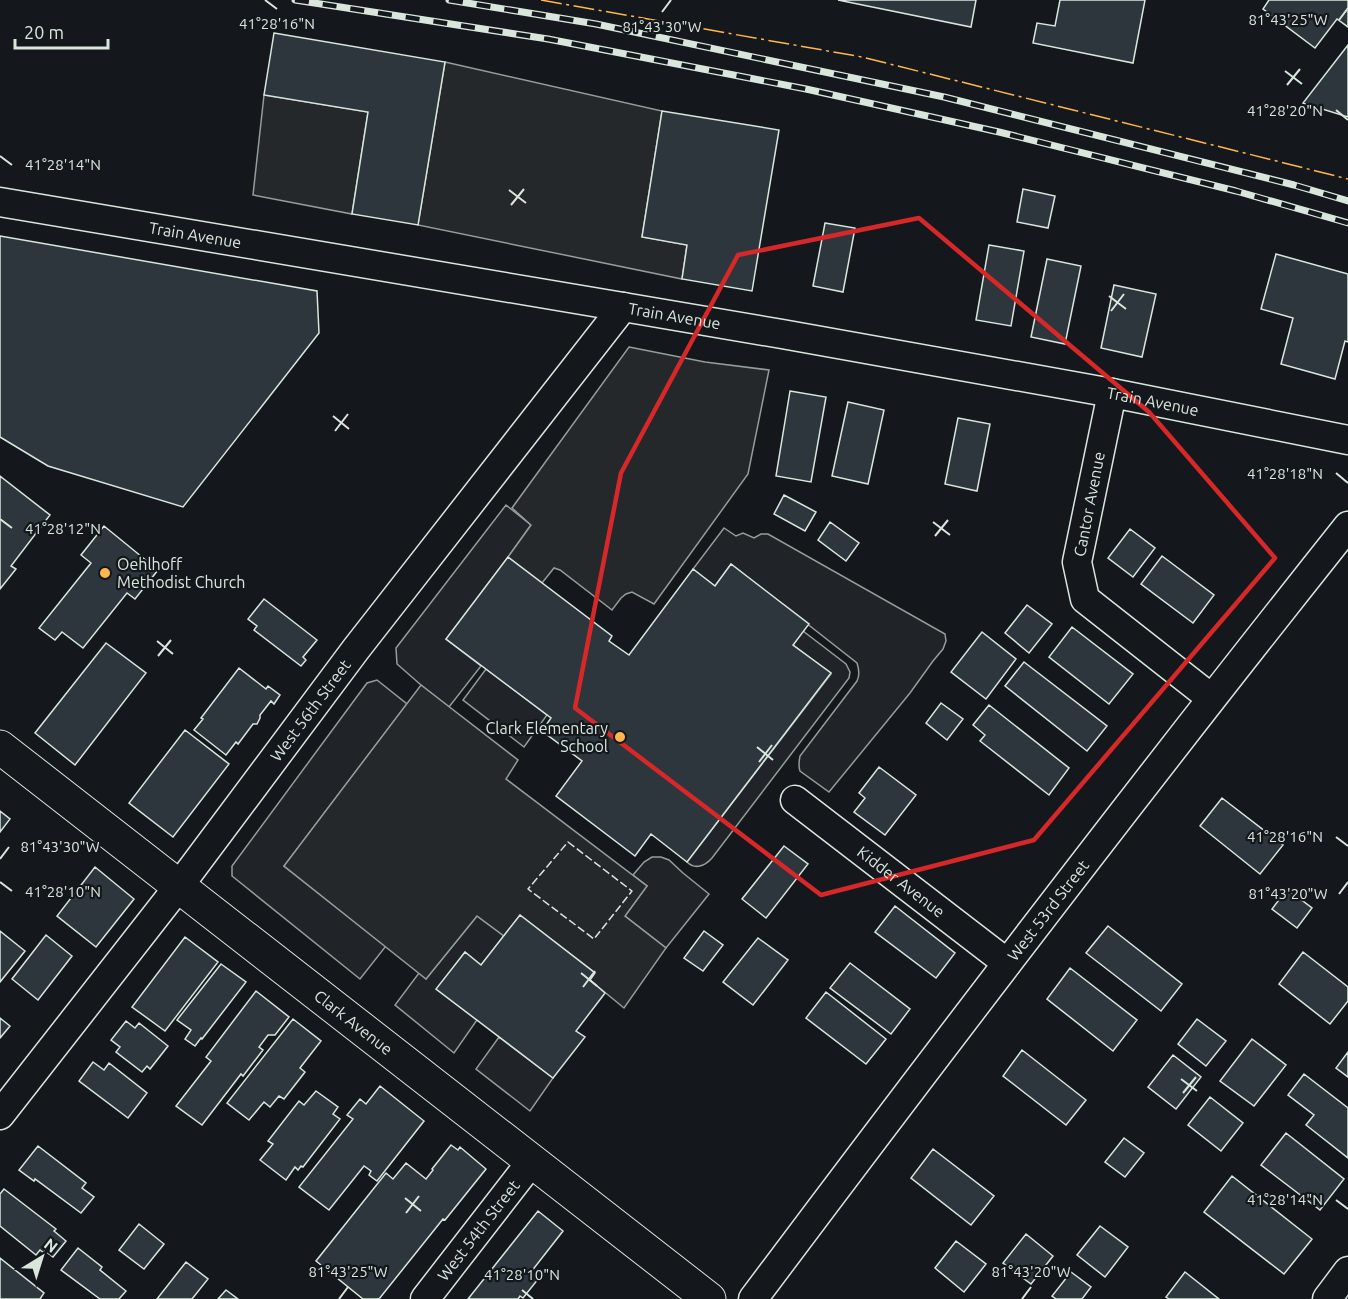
<svg xmlns="http://www.w3.org/2000/svg" width="1348" height="1299" viewBox="0 0 1348 1299" font-family="Ubuntu,sans-serif">
	<style>
		.green { fill: #202428; stroke: #939e99; stroke-width: 1.5 }
		.parking { fill: #24282b; stroke: #939e99; stroke-width: 1.5 }
		.building { fill: #2c363c; stroke: #d8e6dc; stroke-width: 1.5 }
		.lines { fill: none; stroke-linecap: round; stroke-linejoin: round }
		.street-casing { stroke: #d8e6dc; stroke-width: 31 }
		.secondary-casing { stroke: #d8e6dc; stroke-width: 35 }
		.street { stroke: #14181c; stroke-width: 28 }
		.secondary { stroke: #14181c; stroke-width: 33 }
		.rail-casing { stroke: #d8e6dc; stroke-width: 7 }
		.rail { stroke: #14181c; stroke-width: 4.5; stroke-dasharray: 14; stroke-linecap: butt }
		.fence { stroke: #d8e6dc; stroke-width: 1.5; stroke-dasharray: 8 3; stroke-linecap: butt }
		.power { stroke: #ffb74d; stroke-width: 1.5; stroke-dasharray: 21 4.5 3 4.5; stroke-linecap: butt }
		.marked { fill: none; stroke: #d62828; stroke-width: 4.5; stroke-linejoin: round }
		.ticks { fill: none; stroke: #d8e6dc; stroke-width: 2 }
		.poi-dot { fill: #ffb74d; stroke: #14181c; stroke-width: 2 }
		.labels { text-anchor: middle; stroke-width: 4.5; stroke-linejoin: round; paint-order: stroke }
		.street-label { font-size: 16px; fill: #d8e6dc; stroke: #14181c }
		.poi-label { font-size: 16px; fill: #d8e6dc; stroke: #14181c; text-anchor: start }
		.ticks-label { font-size: 15px; text-anchor: middle; fill: #d8e6dc; stroke: #14181c; stroke-width: 4.5; stroke-linejoin: round; paint-order: stroke }
	</style>
	<rect width="100%" height="100%" fill="#14181c"/>
	<path class="green" d="M506,505L531,525L508,557L446,639L481,666L449,707L421,685L397,664L396,648Z
		M724,528L736,536L743,533L754,538L761,534H768L945,634L946,641L943,649L933,661L910,693L829,792L800,771C798,766 799,762 800,756L857,681C860,675 859,669 857,663L731,564L715,586L693,569Z
		M803,631L846,664L850,672L849,678L712,858C705,866 695,870 687,862L831,674L793,645Z
		M486,669L547,715L524,747L463,700Z
		M377,680L407,704L284,866L386,946L360,979L232,876V866L367,683Z
		M652,857H661L669,860L683,873L709,894L666,948L625,916L647,886L633,875L644,862Z
		M477,916L504,936L481,965L465,952L437,989L477,1020L454,1053L395,1005L419,973L426,979Z
		M499,1037L553,1078L530,1111L476,1069Z"/>
	<path class="parking" d="M445,62L662,111L642,237L687,245L682,279L418,225Z
		M264,95L368,112L352,214L253,195Z
		M629,347L705,362L769,370L748,474L654,604L632,592L626,594L621,598L612,610L560,570L554,568L542,583L508,557L531,525L512,508Z
		M421,685L518,760L506,779L647,886L625,916L666,948L624,1008L590,980L594,972L520,915L504,936L477,916L426,979L284,866Z"/>
	<path class="building" d="M838,0H976L971,27Z
		M1060,0H1145L1133,63L1033,43L1037,23L1055,26Z
		M1269,0H1348V27L1337,19L1315,48L1263,9Z
		M274,33L445,62L418,225L352,214L368,112L264,95Z
		M1348,45V117L1303,103Z
		M662,111L779,130L752,291L682,279L687,245L642,237Z
		M1023,189L1055,196L1048,228L1017,222Z
		M825,223L855,228L843,292L813,286Z
		M0,236L317,291L319,333L183,507L48,466L0,437Z
		M989,245L1024,251L1011,326L976,320Z
		M1276,254L1348,274V342L1345,341L1335,379L1281,364L1293,318L1261,309Z
		M1047,259L1081,266L1065,344L1031,337Z
		M1114,285L1156,294L1142,357L1101,348Z
		M790,391L826,397L811,482L776,476Z
		M848,402L884,410L868,484L832,476Z
		M958,418L990,424L977,491L945,484Z
		M0,476L50,515L11,566L16,569L0,589Z
		M784,495L816,512L805,531L774,514Z
		M830,522L859,543L846,561L818,540Z
		M104,526L158,570L135,599L127,593L83,648L62,632L55,640L39,628L91,563L81,555Z
		M1130,529L1155,548L1133,577L1108,558Z
		M1162,556L1214,595L1193,623L1141,584Z
		M508,557L612,636L609,641L629,655L693,569L715,586L731,564L809,624L793,645L831,673L687,862L651,834L635,856L556,796L582,761L542,731L551,718L446,639Z
		M264,599L317,640L303,657L306,660L301,666L254,630L257,626L248,619Z
		M1027,605L1052,624L1029,653L1005,633Z
		M1072,627L1133,674L1109,704L1049,657Z
		M982,632L1016,659L986,699L951,672Z
		M106,643L146,673L75,765L35,733Z
		M1024,662L1107,726L1087,751L1005,686Z
		M239,668L266,689L268,686L280,695L274,704L271,701L260,715V718L257,724H253L238,744L236,742L226,755L194,730L203,719L201,718Z
		M941,703L963,719L947,740L926,723Z
		M989,705L1069,768L1049,795L980,741L985,735L973,725Z
		M185,730L229,764L173,837L129,803Z
		M879,767L916,795L885,835L854,812L865,798L859,793Z
		M1222,798L1283,845L1260,874L1200,826Z
		M0,811L10,819L0,832Z
		M784,846L808,864L766,918L742,899Z
		M95,867L134,899L96,947L57,916Z
		M1287,889L1312,908L1297,928L1272,909Z
		M895,906L955,953L936,978L875,932Z
		M520,915L595,973L590,980L605,993L576,1031L585,1037L553,1078L436,989L465,952L481,965Z
		M1108,926L1182,984L1161,1011L1086,953Z
		M0,931L25,951L0,982Z
		M704,931L723,945L703,971L684,958Z
		M46,935L72,956L38,1000L12,979Z
		M185,937L218,962L165,1031L132,1007Z
		M758,938L788,960L753,1005L723,982Z
		M1303,952L1348,987V1001L1330,1024L1279,984Z
		M850,963L910,1009L891,1034L830,988Z
		M221,964L246,982L202,1039L201,1038L195,1046L185,1039L191,1030L177,1020Z
		M1070,968L1137,1020L1113,1051L1047,999Z
		M256,991L289,1017L275,1035H268L259,1047L263,1050L243,1076L241,1074L202,1125L176,1106L211,1061L206,1057Z
		M826,992L886,1039L866,1064L806,1018Z
		M0,1018L10,1026L0,1038Z
		M293,1019L321,1041L300,1068L305,1072L284,1099L279,1096L270,1107L264,1102L249,1120L227,1103Z
		M1197,1019L1226,1041L1206,1066L1178,1044Z
		M126,1021L135,1028L139,1023L168,1046L150,1069L147,1066L142,1072L116,1052L120,1047L111,1040Z
		M1252,1039L1286,1065L1254,1106L1220,1081Z
		M1022,1050L1086,1100L1066,1125L1003,1076Z
		M1348,1052V1077L1336,1068Z
		M1173,1055L1201,1077L1176,1109L1148,1087Z
		M93,1062L104,1070L109,1063L147,1093L128,1118L79,1081Z
		M1304,1074L1348,1108V1158L1306,1125L1314,1115L1288,1095Z
		M380,1086L424,1121L377,1181L369,1175L371,1171L364,1166L329,1210L299,1187L353,1119L347,1115L360,1099L366,1104Z
		M316,1091L338,1107L333,1114L340,1119L303,1167L301,1166L298,1170L295,1167L286,1180L260,1160L273,1144L268,1141L299,1101L304,1105Z
		M1210,1097L1243,1123L1221,1151L1188,1125Z
		M1286,1133L1344,1179L1320,1210L1261,1165Z
		M1124,1138L1144,1153L1125,1177L1105,1162Z
		M451,1145L458,1150L460,1147L486,1169L445,1220L443,1219L379,1299H363L316,1261L386,1173L393,1179L406,1163L426,1179L433,1170L432,1169Z
		M38,1146L86,1183L82,1188L94,1197L81,1213L35,1179L34,1181L19,1170Z
		M933,1149L994,1196L971,1225L911,1178Z
		M1232,1176L1312,1239L1284,1274L1204,1212Z
		M4,1189L56,1229L54,1231L66,1241L53,1257L45,1251L44,1253L40,1250L36,1255L0,1226V1194Z
		M538,1211L563,1231L531,1272L539,1278L523,1298L520,1296L518,1299H468Z
		M139,1224L164,1244L144,1269L119,1250Z
		M1100,1226L1128,1247L1105,1277L1077,1255Z
		M1026,1234L1053,1256L1031,1284L1003,1263Z
		M956,1241L986,1264L964,1292L935,1268Z
		M78,1248L102,1267L100,1270L126,1291L119,1299H100L61,1270Z
		M0,1258L44,1293L40,1299H0Z
		M186,1262L208,1279L192,1299H157Z
		M1071,1272L1091,1287L1082,1299H1056L1052,1296Z
		M1185,1272L1219,1299H1169L1166,1297Z
		M226,1290L238,1299H218Z"/>
	<g class="lines">
		<defs>
			<g id="street">
				<path id="s1" d="M0,202L623,307L782,334L1112,393L1348,440"/>
				<path d="M1112,393L1077,562L1085,599L1211,698"/>
				<path id="s2" d="M795,800L1007,963"/>
				<path id="s3" d="M0,1115L179,886L356,649L623,307"/>
				<path id="s4" d="M425,1299L532,1161"/>
				<path id="s5" d="M753,1299C948,1039 1145,781 1348,526"/>
				<path d="M1327,1299L1348,1271"/>
			</g>
			<g id="secondary">
				<path id="s6" d="M0,747L709,1299"/>
			</g>
		</defs>
		<use href="#street" class="street-casing"/>
		<use href="#secondary" class="secondary-casing"/>
		<use href="#street" class="street"/>
		<use href="#secondary" class="secondary"/>
		<defs>
			<path id="rail" d="M295,0L548,39L806,89L999,132L1236,191L1348,223
				M449,0L596,24L944,97L1294,185L1348,201"/>
		</defs>
		<use href="#rail" class="rail-casing"/>
		<use href="#rail" class="rail"/>
		<path class="fence" d="M568,842L632,891L594,939L528,889Z"/>
		<path class="power" d="M541,0L862,57L1348,179"/>
	</g>
	<path class="marked" d="M919,218L1149,412L1275,558L1034,840L821,895L575,708L621,473L738,255Z"/>
	<path class="ticks" d="M265,0L277,9M662,12L671,0M1339,20L1348,8M1285,71L1302,84M1287,85L1300,69M1336,110L1348,120M0,156L12,165M509,190L526,203M511,205L524,189M1109,296L1126,309M1111,311L1124,294M333,416L349,429M335,431L348,414M1336,473L1348,483M0,519L12,528M933,522L950,535M935,536L948,520M157,641L173,654M158,656L171,640M757,747L773,760M759,762L772,745M1336,837L1348,846M0,859L9,847M0,882L12,891M1339,894L1348,882M581,973L597,986M583,987L595,971M1181,1079L1197,1091M1183,1093L1196,1077M405,1198L421,1211M1336,1200L1348,1209M406,1213L419,1196M522,1290L533,1299M339,1299L348,1287M1022,1299L1031,1287"/>
	<g class="poi-dot">
		<circle cx="105" cy="573" r="6"/>
		<circle cx="620" cy="737" r="6"/>
	</g>
	<g class="labels">
		<g class="street-label">
			<text dy="6" stroke="none"><textPath href="#s1" startOffset="198">Train Avenue</textPath></text>
			<text dy="6" stroke="none"><textPath href="#s1" startOffset="684">Train Avenue</textPath></text>
			<text dy="6" stroke="none"><textPath href="#s1" startOffset="1170">Train Avenue</textPath></text>
			<text transform="translate(1089 504) rotate(-79)" y="6">Cantor Avenue</text>
			<text dy="6" stroke="none"><textPath href="#s3" startOffset="510">West 56th Street</textPath></text>
			<text dy="6" stroke="none"><textPath href="#s2" startOffset="134">Kidder Avenue</textPath></text>
			<text dy="6" stroke="none"><textPath href="#s5" startOffset="488">West 53rd Street</textPath></text>
			<text dy="6" stroke="none"><textPath href="#s6" startOffset="448">Clark Avenue</textPath></text>
			<text dy="6" stroke="none"><textPath href="#s4" startOffset="87">West 54th Street</textPath></text>
		</g>
		<g class="poi-label">
			<text x="117" y="570">Oehlhoff<tspan x="117" dy="18">Methodist Church</tspan></text>
			<text x="608" y="734" text-anchor="end">Clark Elementary<tspan x="608" dy="18">School</tspan></text>
		</g>
	</g>
	<g class="ticks-label">
		<text x="1288" y="25">81°43'25"W</text>
		<text x="277" y="29">41°28'16"N</text>
		<text x="662" y="32">81°43'30"W</text>
		<text x="1285" y="116">41°28'20"N</text>
		<text x="63" y="170">41°28'14"N</text>
		<text x="1285" y="479">41°28'18"N</text>
		<text x="63" y="534">41°28'12"N</text>
		<text x="1285" y="842">41°28'16"N</text>
		<text x="60" y="852">81°43'30"W</text>
		<text x="63" y="897">41°28'10"N</text>
		<text x="1288" y="899">81°43'20"W</text>
		<text x="1285" y="1205">41°28'14"N</text>
		<text x="348" y="1277">81°43'25"W</text>
		<text x="1031" y="1277">81°43'20"W</text>
		<text x="522" y="1280">41°28'10"N</text>
	</g>
	<g transform="translate(42 1257) rotate(38)" stroke="#14181c" stroke-width="4.5" paint-order="stroke">
	<path d="M0-4.5L10 22L0 15L-10 22Z" fill="#d8e6dc"/>
	<text y="-9" font-size="16" font-weight="bold" text-anchor="middle" fill="#d8e6dc">N</text>
	</g>
	<path d="M15 39v9h93v-9" fill="none" stroke="#d8e6dc" stroke-width="3"/>
	<text x="24" y="39" font-size="18" fill="#d8e6dc" stroke="#14181c" stroke-width="4.5" paint-order="stroke">20 m</text>
</svg>
